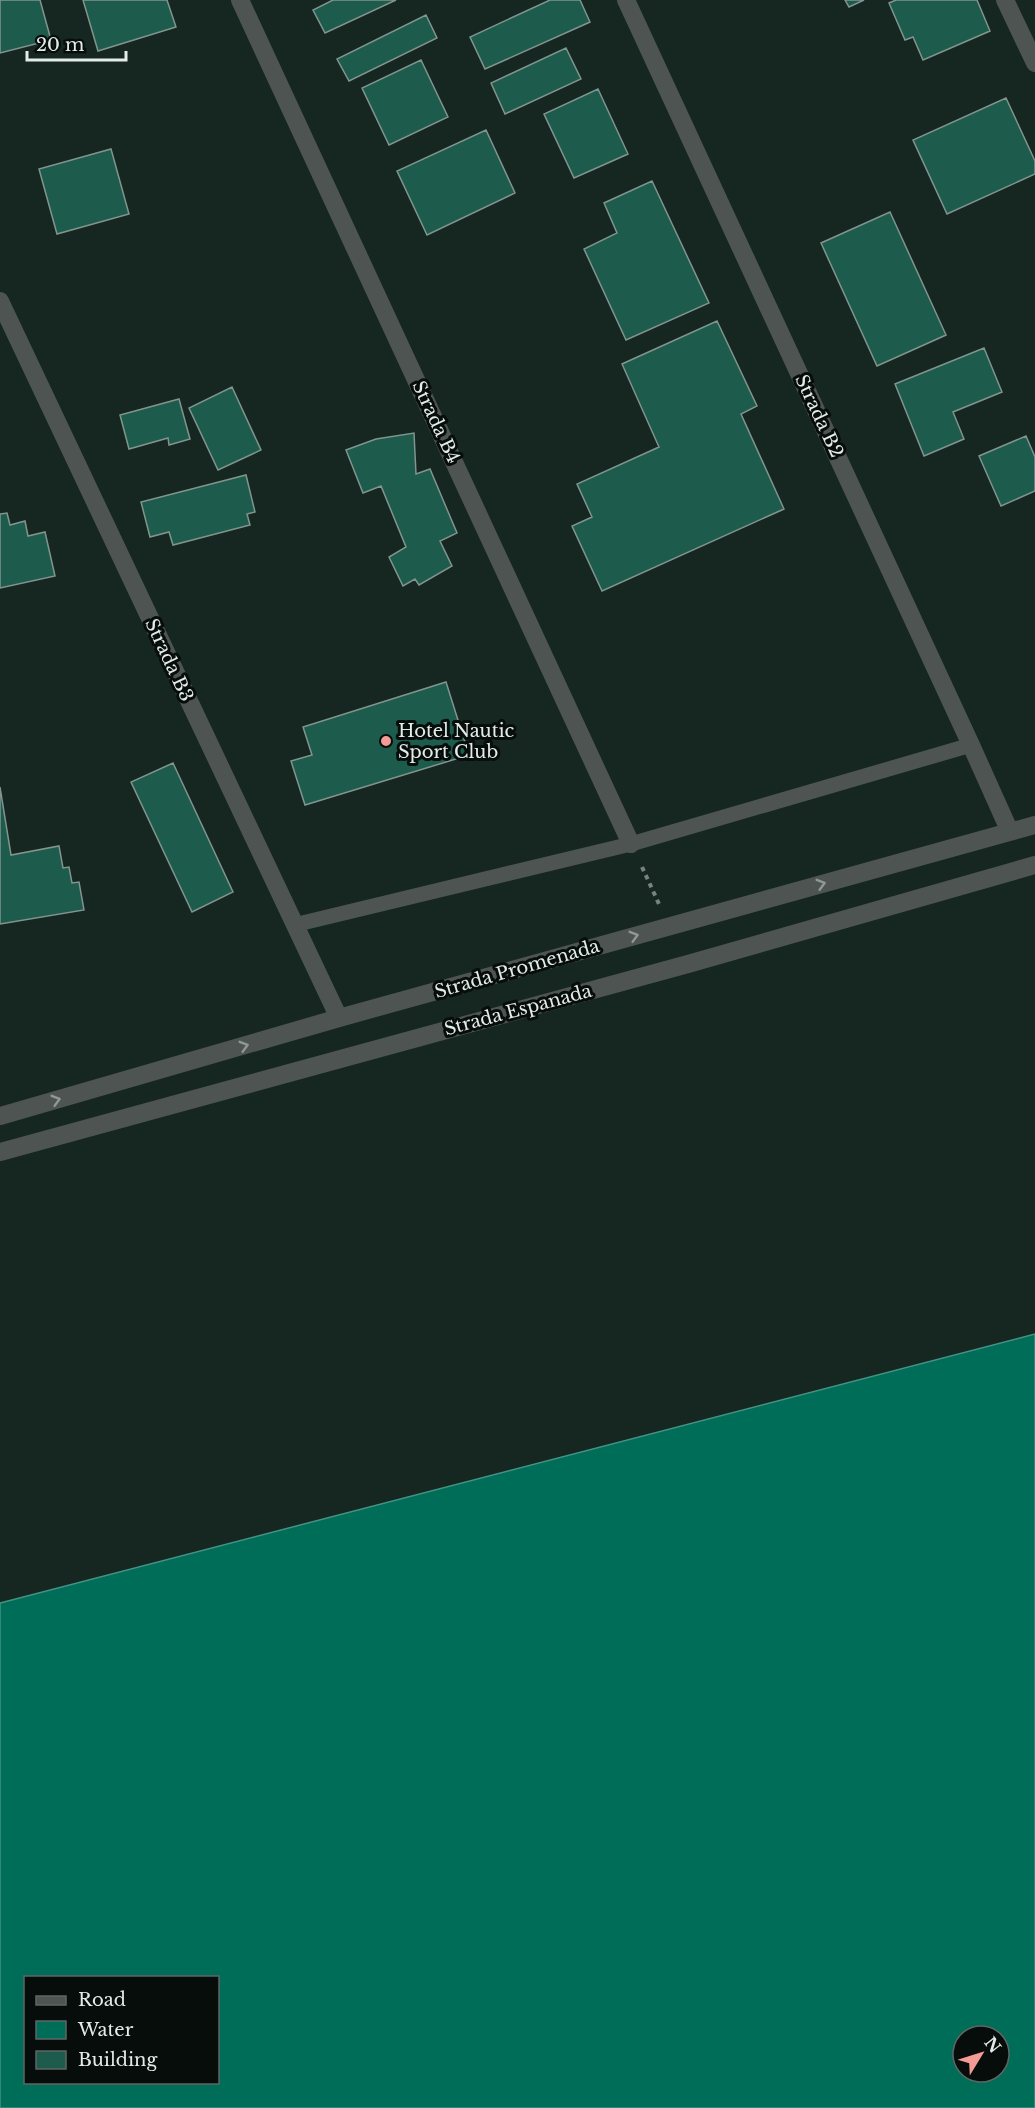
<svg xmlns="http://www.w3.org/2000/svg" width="1035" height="2108" viewBox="0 0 1035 2108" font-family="'Libre Baskerville',serif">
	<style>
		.water { fill: #006d58; stroke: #449384; stroke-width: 1.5; fill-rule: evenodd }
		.building { fill: #1d5c4d; stroke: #82948e; stroke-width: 1.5 }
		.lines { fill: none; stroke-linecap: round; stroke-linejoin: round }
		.path { stroke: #76837f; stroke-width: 4; stroke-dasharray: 4.5 4.5; stroke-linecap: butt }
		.lane { stroke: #4d5452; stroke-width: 15 }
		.street { stroke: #4d5452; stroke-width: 18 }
		.oneway { stroke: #909896 }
		.poi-dot { fill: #f59b96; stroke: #070d0b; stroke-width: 2 }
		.labels { text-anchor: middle; stroke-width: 6; stroke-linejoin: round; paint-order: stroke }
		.street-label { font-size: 18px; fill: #e3ece9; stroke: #070d0b }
		.poi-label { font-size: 18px; fill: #e3ece9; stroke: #070d0b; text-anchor: start }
	</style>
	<rect width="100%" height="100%" fill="#162621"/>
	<path class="water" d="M1035,1334V2108H0V1603ZM26,1978H218V2082H26ZM963,2036H999V2072H963Z"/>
	<path class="building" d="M0,0H40L51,40L0,53Z
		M83,0H167L176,27L98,51Z
		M333,0H396L325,33L313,10Z
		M550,0H580L590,22L485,69L470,37Z
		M845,0H864L849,7Z
		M896,0H977L990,31L923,60L913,37L905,40L889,3Z
		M426,15L437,38L349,81L337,59Z
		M566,48L581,79L505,114L491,83Z
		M421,60L448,117L389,145L362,88Z
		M598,89L628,154L574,178L544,114Z
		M1006,98L1035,161V174L947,214L913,140Z
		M486,130L515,193L427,235L397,171Z
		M111,149L129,214L57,234L39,169Z
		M652,181L709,303L626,340L584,249L617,233L604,203Z
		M890,212L946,335L877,366L821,243Z
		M717,321L757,406L741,414L784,509L602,591L572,526L592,517L577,484L659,447L622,364Z
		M984,348L1002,392L953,412L964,439L924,456L895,384Z
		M232,387L261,450L218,470L189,408Z
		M179,399L190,439L169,445L168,438L129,449L120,415Z
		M414,433L416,474L430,469L457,533L440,541L452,566L419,585L415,579L403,586L389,557L406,547L381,486L363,493L346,450L376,439Z
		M1026,436L1035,457V491L1001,506L979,456Z
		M246,475L255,512L247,514L250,525L173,545L169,532L150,537L141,502Z
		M7,513L10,525L25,521L28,536L45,532L55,576L0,588V514Z
		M446,682L469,755L305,805L291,761L312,755L303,727Z
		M173,763L233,892L192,912L131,782Z
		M0,787L11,855L59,846L63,868L69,867L72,883L79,882L84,910L0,924Z"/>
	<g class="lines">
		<path class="path" d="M642,867L659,904"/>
		<path class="lane" d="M294,925L631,844L971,745"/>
		<path class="street" d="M240,0L631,844
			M626,0L971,745L1010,832
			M1005,0L1035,63
			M0,301L339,1018
			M0,1116L339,1018L1035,825
			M0,1152L688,964L1035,865"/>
	</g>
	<defs><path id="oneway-chevron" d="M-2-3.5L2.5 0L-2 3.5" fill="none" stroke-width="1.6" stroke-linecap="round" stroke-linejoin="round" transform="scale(1.5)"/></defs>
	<g class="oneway">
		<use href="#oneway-chevron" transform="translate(821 884) rotate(-16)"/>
		<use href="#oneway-chevron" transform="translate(634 936) rotate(-16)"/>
		<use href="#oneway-chevron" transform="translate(244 1046) rotate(-16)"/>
		<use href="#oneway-chevron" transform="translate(56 1100) rotate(-16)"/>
	</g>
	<circle class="poi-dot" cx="386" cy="741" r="6"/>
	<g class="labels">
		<g class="street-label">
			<text transform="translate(819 416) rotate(65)" y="6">Strada B2</text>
			<text transform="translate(436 422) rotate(65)" y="6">Strada B4</text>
			<text transform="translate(169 660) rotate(65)" y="6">Strada B3</text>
			<text transform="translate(517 969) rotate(-16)" y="6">Strada Promenada</text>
			<text transform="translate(518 1010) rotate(-15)" y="6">Strada Espanada</text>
		</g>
		<g class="poi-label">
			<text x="398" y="737">Hotel Nautic<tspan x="398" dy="21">Sport Club</tspan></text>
		</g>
	</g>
	<rect x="24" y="1976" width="195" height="108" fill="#070d0b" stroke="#5f6664" stroke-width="1.5"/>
	<rect x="36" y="1996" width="30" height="9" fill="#4d5452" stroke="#5f6664" stroke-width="1.5"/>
	<text x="78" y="2006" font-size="18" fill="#e3ece9">Road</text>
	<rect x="36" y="2021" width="30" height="18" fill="#006d58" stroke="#5f6664" stroke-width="1.5"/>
	<text x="78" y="2036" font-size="18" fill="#e3ece9">Water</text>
	<rect x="36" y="2051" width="30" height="18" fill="#1d5c4d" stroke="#5f6664" stroke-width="1.5"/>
	<text x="78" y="2066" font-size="18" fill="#e3ece9">Building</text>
	<g transform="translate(981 2054) rotate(52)"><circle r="28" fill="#070d0b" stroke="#5f6664" stroke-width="1.5"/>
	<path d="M0-4.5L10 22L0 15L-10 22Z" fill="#f59b96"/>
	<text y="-9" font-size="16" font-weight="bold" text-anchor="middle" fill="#e3ece9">N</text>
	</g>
	<path d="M27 51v9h99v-9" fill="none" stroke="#e3ece9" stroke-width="3"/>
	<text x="36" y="51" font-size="18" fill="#e3ece9" stroke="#070d0b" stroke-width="4.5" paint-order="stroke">20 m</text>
</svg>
